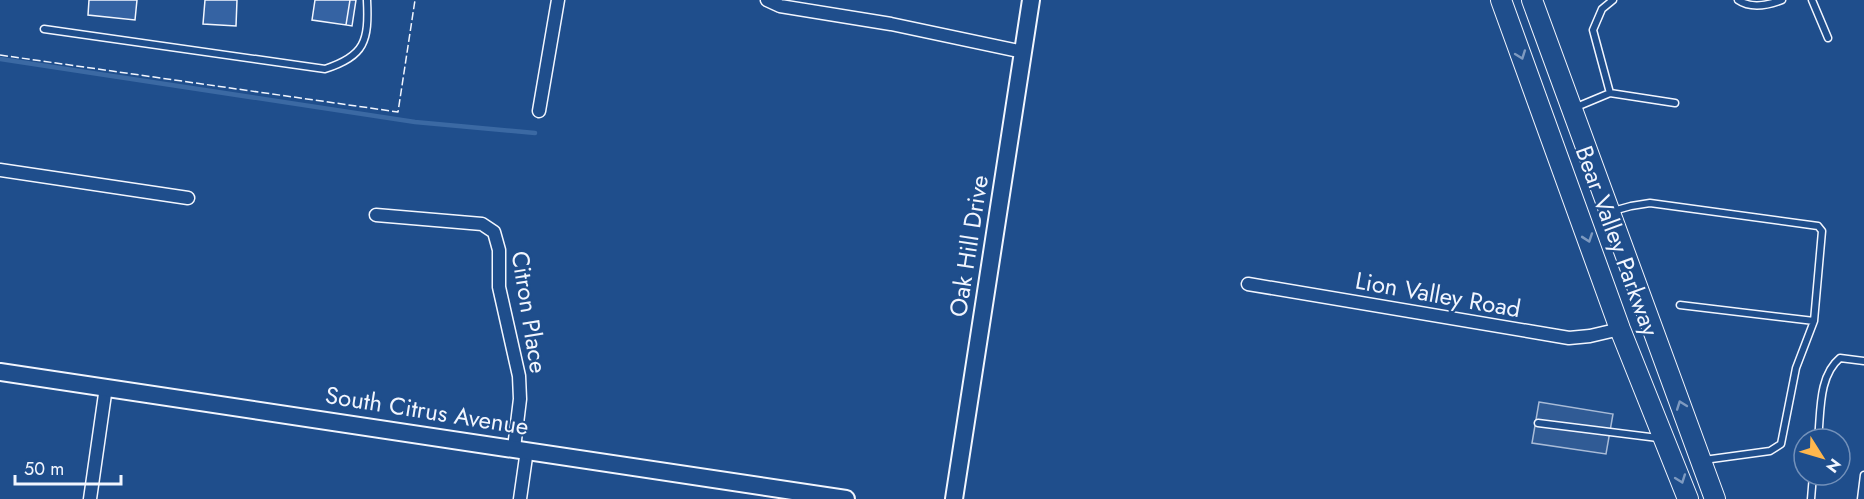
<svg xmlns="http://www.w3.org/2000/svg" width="1864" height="499" viewBox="0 0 1864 499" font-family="Jost,sans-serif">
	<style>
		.parking { fill: #305b95; stroke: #a8bbd7; stroke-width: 1.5 }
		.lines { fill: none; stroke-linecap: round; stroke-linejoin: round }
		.stream { stroke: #3b69a3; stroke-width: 4.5 }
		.building { fill: #3563a3; stroke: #f2f6ff; stroke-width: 1.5 }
		.service-casing { stroke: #f2f6ff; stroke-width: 9 }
		.minor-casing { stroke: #f2f6ff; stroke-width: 15 }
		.tertiary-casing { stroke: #f2f6ff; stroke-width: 20 }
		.primary-casing { stroke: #f2f6ff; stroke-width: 22 }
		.service { stroke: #1f4e8c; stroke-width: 6 }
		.minor { stroke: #1f4e8c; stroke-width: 12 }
		.tertiary { stroke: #1f4e8c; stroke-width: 16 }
		.primary { stroke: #1f4e8c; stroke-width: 20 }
		.fence { stroke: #f2f6ff; stroke-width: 1.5; stroke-dasharray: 8 3; stroke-linecap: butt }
		.oneway { stroke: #7e9ac0 }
		.labels { text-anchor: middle; stroke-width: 4.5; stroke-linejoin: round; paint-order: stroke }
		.street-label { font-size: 24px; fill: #f2f6ff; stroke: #1f4e8c }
	</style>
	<rect width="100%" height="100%" fill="#1f4e8c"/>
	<path class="parking" d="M1539,402L1613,414L1606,454L1532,443Z"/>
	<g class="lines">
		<path class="stream" d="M0,59L415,122L535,133"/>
	</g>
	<path class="building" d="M89,0H137L135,20L88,15Z
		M205,0H237L236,26L203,24Z
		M315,0H350L346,25L312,20Z
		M350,0H356L352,26L346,25Z"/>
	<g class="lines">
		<defs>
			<path id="service" d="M1738,0C1751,9 1769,5 1782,0
				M1812,0L1828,38
				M44,29L325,69C365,56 369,41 367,0
				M1610,93L1593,30L1602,9L1613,0
				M1574,108L1610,93L1675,103
				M1613,211L1631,206L1650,203L1818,226L1822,231L1814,321L1796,368L1781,444L1770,451L1704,460
				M1680,305L1814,321
				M1538,423L1658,438
				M1818,439C1821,413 1818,376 1840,358L1864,361
				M1811,499L1813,475
				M1861,499L1864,475"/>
			<path id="minor" d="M767,0L780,6L891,24L1023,52
				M539,111L558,0
				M0,170L188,198
				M376,215L482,224L494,232L499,250V287L519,376L520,399L514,448
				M1248,284L1569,338L1590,336L1620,329
				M90,499L106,387
				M520,499L527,450"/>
			<path id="tertiary" d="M0,372L846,499
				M954,499L1031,0"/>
			<path id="primary" d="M1501,0L1620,329L1688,499
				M1532,0L1715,499"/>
		</defs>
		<use href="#service" class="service-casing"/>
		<use href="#minor" class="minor-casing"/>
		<use href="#tertiary" class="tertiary-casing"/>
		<use href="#primary" class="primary-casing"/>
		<use href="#service" class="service"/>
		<use href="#minor" class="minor"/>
		<use href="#tertiary" class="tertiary"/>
		<use href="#primary" class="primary"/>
		<path class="fence" d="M0,55L398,112L415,0"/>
	</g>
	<defs><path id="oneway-chevron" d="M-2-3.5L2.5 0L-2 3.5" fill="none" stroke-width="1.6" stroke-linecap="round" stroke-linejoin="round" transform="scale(1.5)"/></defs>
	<g class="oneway">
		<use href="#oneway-chevron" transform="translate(1521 55) rotate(70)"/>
		<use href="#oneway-chevron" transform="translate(1588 238) rotate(71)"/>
		<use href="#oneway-chevron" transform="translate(1681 405) rotate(-110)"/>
		<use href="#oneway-chevron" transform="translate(1681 479) rotate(70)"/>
	</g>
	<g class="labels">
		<g class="street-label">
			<text transform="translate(1617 241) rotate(70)" y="8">Bear Valley Parkway</text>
			<text transform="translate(969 246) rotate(-81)" y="8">Oak Hill Drive</text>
			<text transform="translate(1438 295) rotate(10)" y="8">Lion Valley Road</text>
			<text transform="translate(529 312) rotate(81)" y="8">Citron Place</text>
			<text transform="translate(427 411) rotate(9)" y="8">South Citrus Avenue</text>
		</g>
	</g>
	<g transform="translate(1822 457) rotate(127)"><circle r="28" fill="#1f4e8c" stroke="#7391ba" stroke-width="1.5"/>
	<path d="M0-4.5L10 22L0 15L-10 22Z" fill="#ffb74d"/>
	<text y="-9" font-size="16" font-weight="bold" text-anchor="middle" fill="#f2f6ff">N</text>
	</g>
	<path d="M15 475v9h106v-9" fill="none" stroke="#f2f6ff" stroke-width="3"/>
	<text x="24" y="475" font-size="18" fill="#f2f6ff" stroke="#1f4e8c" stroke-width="4.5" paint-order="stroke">50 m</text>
</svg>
